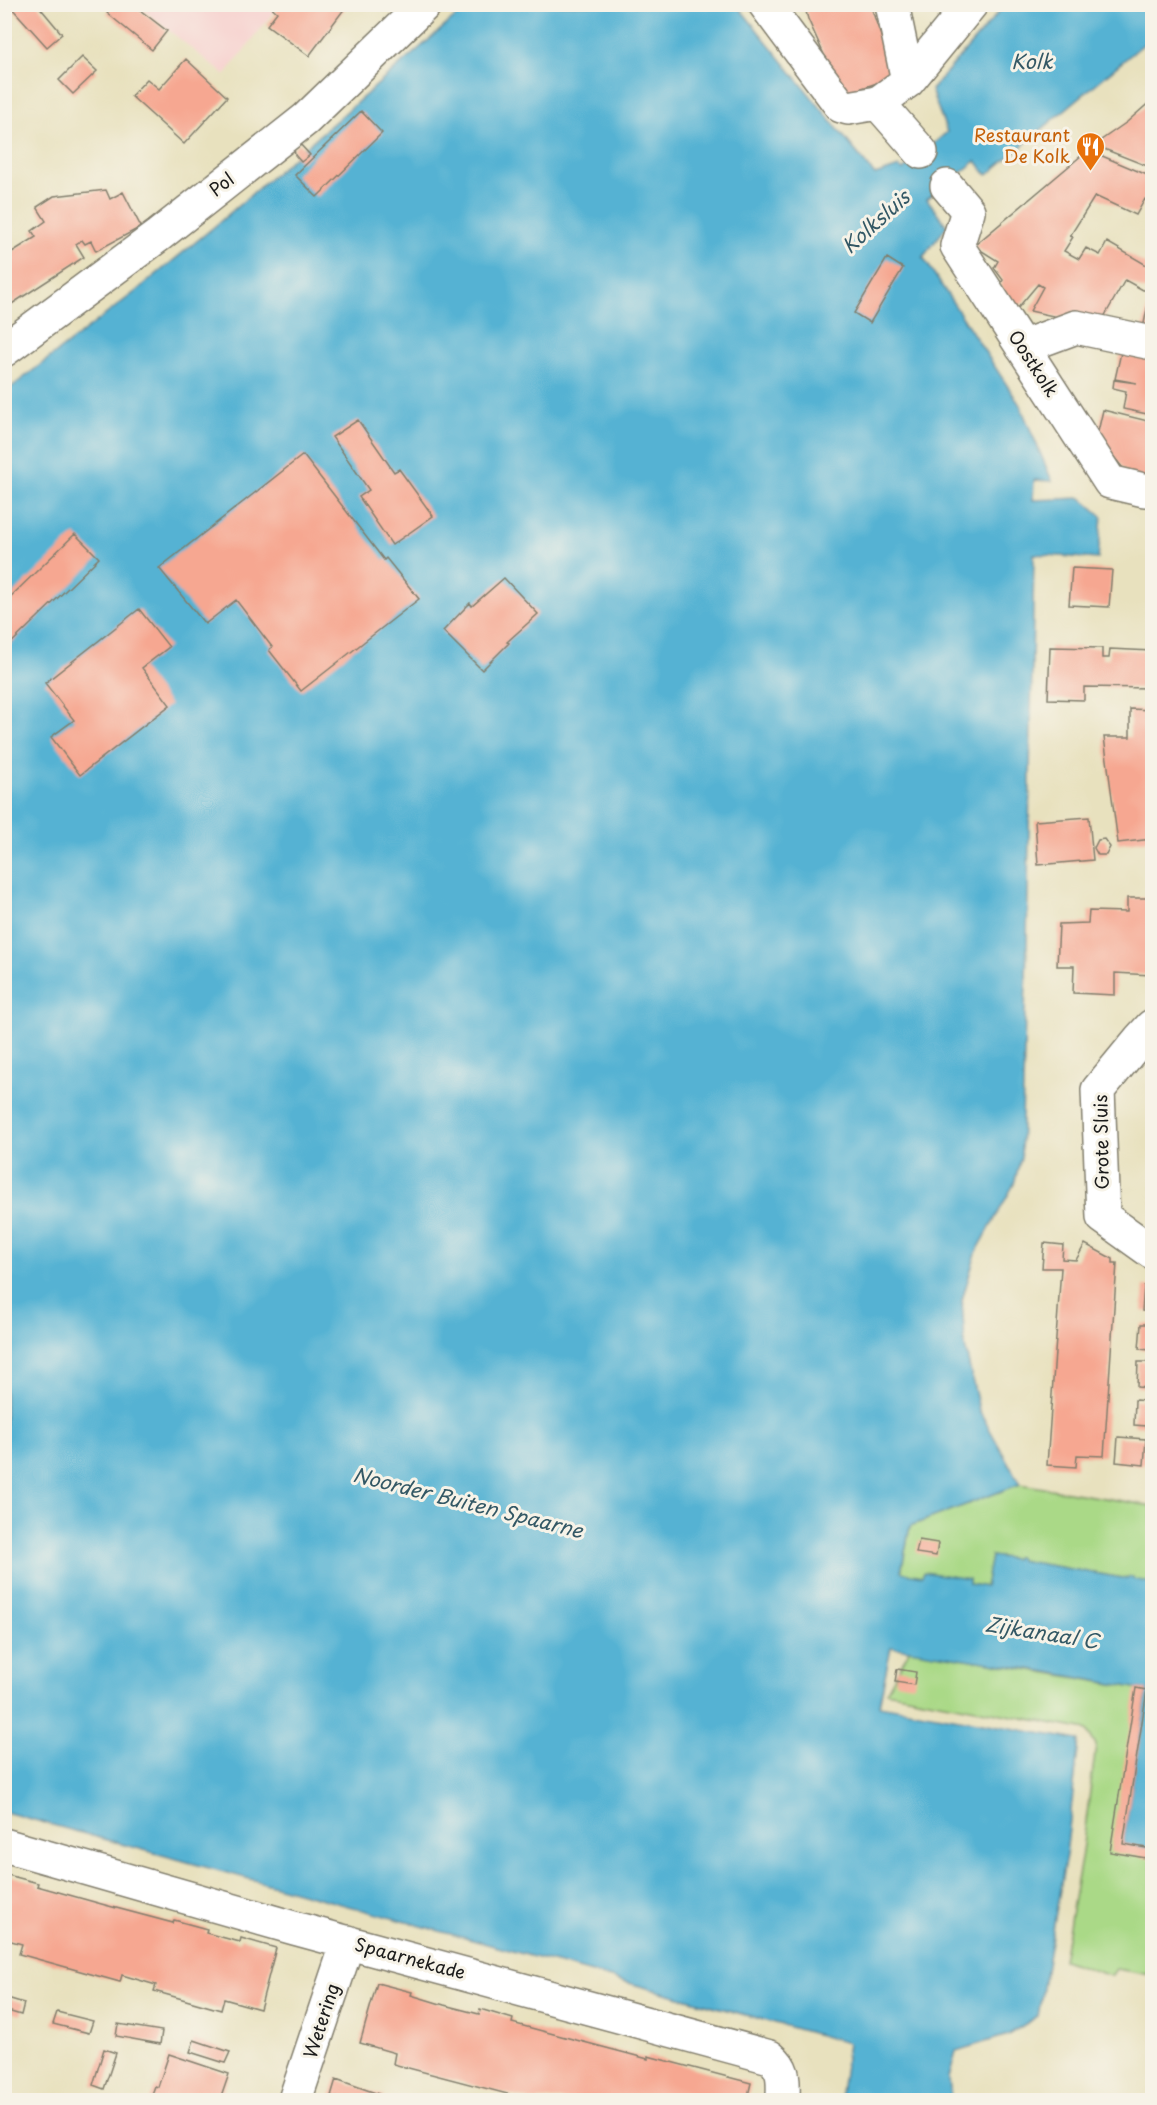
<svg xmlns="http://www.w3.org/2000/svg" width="1157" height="2105" viewBox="0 0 1157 2105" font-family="'Playpen Sans',sans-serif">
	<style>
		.built { fill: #f7d0ce }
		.green { fill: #aad987; stroke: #637a52; stroke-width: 1.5 }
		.water { fill: #55b2d3; stroke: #386778; stroke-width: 1.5 }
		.building { fill: #f6a791 }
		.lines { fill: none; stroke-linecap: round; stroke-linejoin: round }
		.minor-casing { stroke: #827e6d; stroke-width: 36 }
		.minor { stroke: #fff; stroke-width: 33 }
		.labels { text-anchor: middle; stroke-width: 6; stroke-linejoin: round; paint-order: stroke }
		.food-label { font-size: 18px; fill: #c56008; stroke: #f7f3e8; text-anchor: end }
		.street-label { font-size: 18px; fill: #1c1c1c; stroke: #f7f3e8 }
		.water-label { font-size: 20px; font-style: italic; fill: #335865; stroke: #f7f3e8 }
	</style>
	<rect width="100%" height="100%" fill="#f7f3e8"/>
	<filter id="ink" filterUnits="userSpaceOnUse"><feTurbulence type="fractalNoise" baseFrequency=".0167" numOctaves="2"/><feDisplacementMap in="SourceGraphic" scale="12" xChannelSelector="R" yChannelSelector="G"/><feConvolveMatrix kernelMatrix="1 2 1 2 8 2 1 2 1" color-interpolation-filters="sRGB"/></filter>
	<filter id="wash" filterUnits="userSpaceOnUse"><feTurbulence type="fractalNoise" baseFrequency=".008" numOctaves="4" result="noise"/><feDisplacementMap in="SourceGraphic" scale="24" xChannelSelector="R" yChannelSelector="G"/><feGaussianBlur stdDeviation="1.35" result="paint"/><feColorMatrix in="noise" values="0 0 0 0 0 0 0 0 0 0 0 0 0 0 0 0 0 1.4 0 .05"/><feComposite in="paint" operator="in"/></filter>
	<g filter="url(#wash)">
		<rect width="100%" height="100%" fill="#e8e1be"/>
		<path class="built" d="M137,5H279L225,75Z"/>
		<path class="green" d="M1020,1484L1152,1506V1583L1018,1560V1557H1015V1559L991,1556L986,1587L968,1584L969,1580L924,1572L922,1576L901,1573L910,1526Z
			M910,1649L1147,1690L1151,1848L1152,1839V1975L1116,1969L1111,1976L1063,1960L1081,1859L1096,1746L1087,1730L886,1692Z"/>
		<path class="water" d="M469,5H737L875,175L899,167L903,170L947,132L931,90L1005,5H1152V37L987,175L976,161L927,199L947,226L923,257L1020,405L1052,481L1034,480L1033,500L1081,498L1102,516L1098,559L1034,554L1027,944L1021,1157L1014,1184L976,1253L962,1300L965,1347L979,1410L1020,1484L910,1526L901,1572L922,1576L924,1572L969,1579V1584L985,1587L991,1556L1014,1559L1015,1557H1018L1019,1560L1128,1579L1129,1577H1133V1579L1152,1583L1151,1849L1123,1844L1147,1690L1042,1671L891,1647L879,1705L1079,1740L1066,1855L1038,2016L1008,2035L956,2051L949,2077L951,2100H840L848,2043L5,1812V392L135,292L215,226Z"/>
		<g id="blocks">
			<path class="building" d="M4,4H37L62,34L47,47L10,6L4,10Z
				M114,4H132L167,31L152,50L107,13Z
				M268,4H348L309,56L267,25L277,12Z
				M804,4H870L895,77L847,93L826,59L808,19Z
				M82,57L97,71L73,94L59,80Z
				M186,59L227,97L184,144L131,96L147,79L159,89Z
				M1152,100V168L1094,145L1127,122Z
				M361,111L382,133L317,197L295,175Z
				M299,143L310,155L301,162L295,155L294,148Z
				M1088,150L1152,177V203L1145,199L1136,215L1095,196L1070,236L1073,237L1064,251L1079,259L1086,248L1100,255L1107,242L1150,267L1146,275L1152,277V336L1142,333L1151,290H1143L1125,280L1099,326L1030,311L1043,287L1038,284L1017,309L1000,285L1003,280L994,268L998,261L974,246Z
				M106,190L110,199L123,192L141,227L96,251L91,241L85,244L82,240L76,244L84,257L4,309V257L36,237L32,231L46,221L37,207L54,196Z
				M887,258L903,268L870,323L854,313Z
				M1122,348L1152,352V415L1123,409L1126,391L1113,388L1114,380L1137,383L1115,379Z
				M1103,410L1152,422V481L1131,478L1097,436Z
				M358,420L394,472L399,469L433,516L392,545L359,497L369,490L332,437Z
				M303,455L384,560L386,558L419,599L301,691L269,650L272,647L236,600L205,624L159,568Z
				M75,534L99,558L4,650V603Z
				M1072,568L1112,570L1109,607L1069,605Z
				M504,578L538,614L507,642L509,643L482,670L443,631L470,603L472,606Z
				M139,609L169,647L142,668L170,705L80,775L51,737L74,720L45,683Z
				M1050,647L1102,648V658H1109L1110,649L1152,651V688L1084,687V700L1048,699Z
				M1130,709L1152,710V839L1118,843L1104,737H1130Z
				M1089,817L1093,860L1038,865L1035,821Z
				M1104,839L1110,847L1106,855H1098L1094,848L1098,840Z
				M1127,898H1152L1151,975L1115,973V995L1073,993L1074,966H1057L1059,924L1088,923L1089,911L1127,912Z
				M1044,1243L1063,1245L1062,1259L1076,1260L1085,1244L1113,1259V1263H1117L1104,1456L1077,1455L1076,1467L1047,1465L1061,1268H1042Z
				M1144,1286L1152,1287V1312L1142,1311Z
				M1141,1324H1152L1151,1350L1139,1349Z
				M1138,1362H1151L1149,1388L1137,1387Z
				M1135,1400L1148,1401L1146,1426L1134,1425Z
				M1118,1437L1146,1439L1144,1465L1116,1462Z
				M919,1540L938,1543L936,1556L916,1553Z
				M897,1669L916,1672L914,1685L895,1682Z
				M1136,1688L1147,1690L1123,1844L1152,1849V1859L1110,1852Z
				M4,1874L38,1883L37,1886L105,1905L173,1923L174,1920L207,1929L206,1933L240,1942L241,1938L276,1948L260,2009L224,1999L221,2010L154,1991L156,1985L122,1975L120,1982L19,1954L22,1944L4,1939Z
				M377,1983L412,1992L411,1995L444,2005L479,2014L480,2009L513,2019L512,2023L648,2059V2056L751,2083L747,2100H530L393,2064L395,2053L360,2043Z
				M4,1997L24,2003L21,2015L4,2010Z
				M57,2012L93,2021L89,2033L53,2024Z
				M118,2024L162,2031L160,2044L116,2036Z
				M194,2040L230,2052L225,2063L190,2052Z
				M104,2049L116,2053L104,2089L93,2085Z
				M169,2054L229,2074L220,2100H150L155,2086L158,2087Z
				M336,2079L384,2096L382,2100H346L331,2096Z"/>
		</g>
	</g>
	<g filter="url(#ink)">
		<use href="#blocks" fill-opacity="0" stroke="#827e6d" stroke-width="1.5"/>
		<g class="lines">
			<defs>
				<path id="minor" d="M765,4L841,106L848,108L878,103L908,81L971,4
					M892,4L908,81
					M878,103L921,152
					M947,186L968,211L957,246L1110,482L1144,490
					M1022,347L1076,327L1152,343
					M4,350L159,235L306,119L425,4
					M1152,1026L1140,1039L1098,1090L1103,1217L1152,1252
					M4,1845L294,1928L770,2057C786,2070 783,2081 783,2100
					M295,2100L348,1942"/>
			</defs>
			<use href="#minor" class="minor-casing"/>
			<use href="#minor" class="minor"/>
		</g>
	</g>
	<defs>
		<symbol id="restaurant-pin" viewBox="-11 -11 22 30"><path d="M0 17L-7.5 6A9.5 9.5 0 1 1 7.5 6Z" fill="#e8710a" stroke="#f7f3e8"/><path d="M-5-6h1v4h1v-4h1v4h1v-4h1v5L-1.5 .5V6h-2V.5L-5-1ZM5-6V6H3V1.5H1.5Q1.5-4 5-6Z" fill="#fff"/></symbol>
	</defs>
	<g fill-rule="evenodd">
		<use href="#restaurant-pin" x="1074" y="130" width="33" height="45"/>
	</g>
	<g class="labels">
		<g class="food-label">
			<text x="1070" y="142">Restaurant<tspan x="1070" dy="21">De Kolk</tspan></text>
		</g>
		<g class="street-label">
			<text transform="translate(222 185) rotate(-38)" y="6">Pol</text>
			<text transform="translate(1033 364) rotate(57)" y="6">Oostkolk</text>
			<text transform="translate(1102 1142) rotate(-91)" y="6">Grote Sluis</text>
			<text transform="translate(410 1959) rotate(15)" y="6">Spaarnekade</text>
			<text transform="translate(322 2021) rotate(-72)" y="6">Wetering</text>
		</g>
		<g class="water-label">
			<text x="1032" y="69">Kolk</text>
			<text transform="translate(876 222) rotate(-42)" y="7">Kolksluis</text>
			<text transform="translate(468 1503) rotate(14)" y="7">Noorder Buiten Spaarne</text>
			<text transform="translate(1042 1633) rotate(9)" y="7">Zijkanaal C</text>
		</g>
	</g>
	<rect width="1157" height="2105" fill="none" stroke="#f7f3e8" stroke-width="24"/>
</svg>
